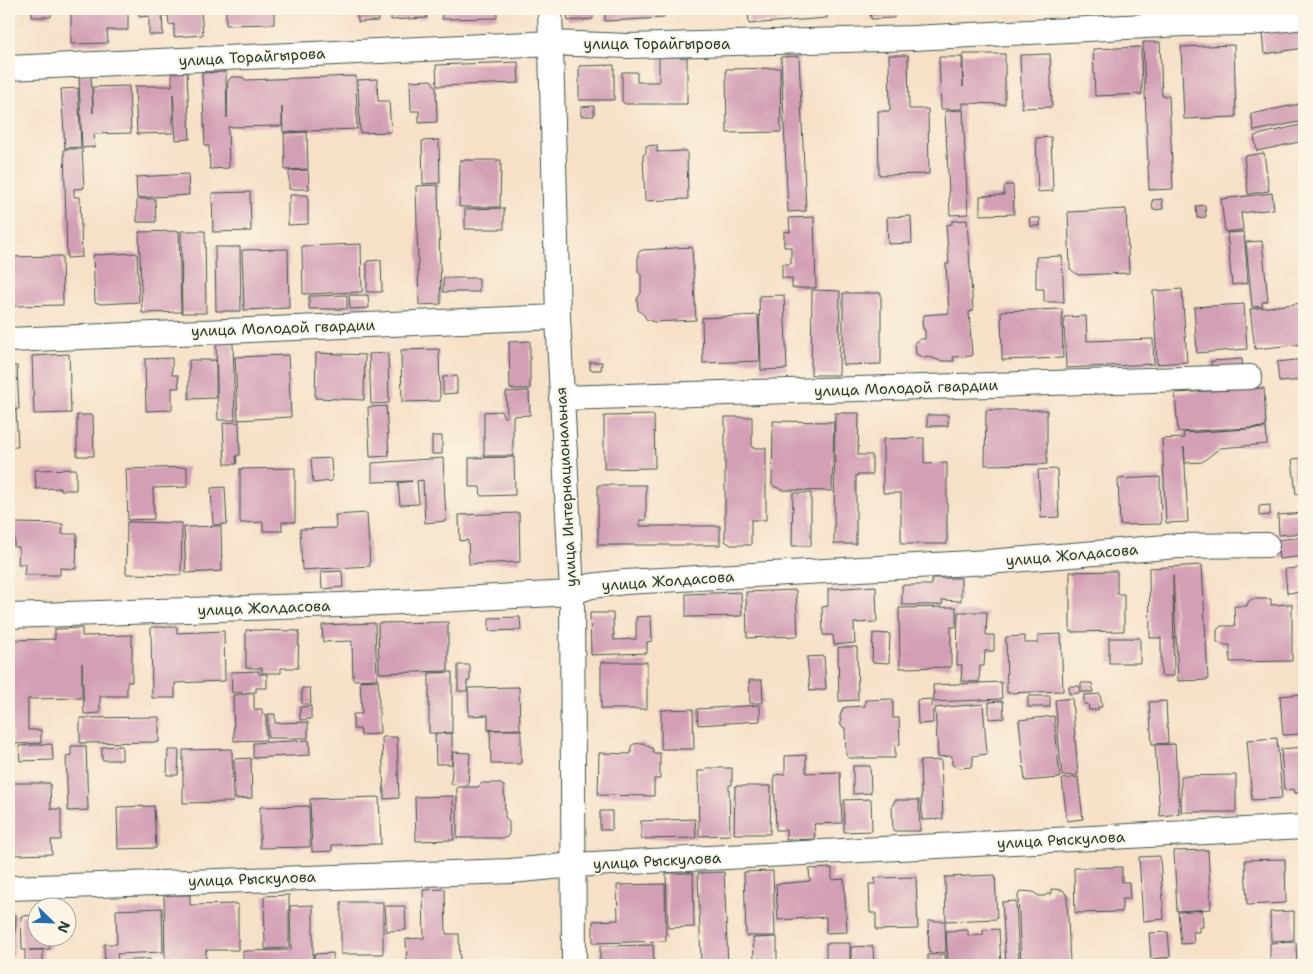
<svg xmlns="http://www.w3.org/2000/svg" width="1313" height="974" viewBox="0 0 1313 974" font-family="'Shantell Sans',sans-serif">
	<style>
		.building { fill: #d39fb5 }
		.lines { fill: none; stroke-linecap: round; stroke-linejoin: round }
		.street-casing { stroke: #3f564a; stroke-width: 26 }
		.street { stroke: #fff; stroke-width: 24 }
		.labels { text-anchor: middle; stroke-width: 4; stroke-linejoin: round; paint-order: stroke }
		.street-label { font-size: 15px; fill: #1f3d34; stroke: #fcf5e5 }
	</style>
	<rect width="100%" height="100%" fill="#fcf5e5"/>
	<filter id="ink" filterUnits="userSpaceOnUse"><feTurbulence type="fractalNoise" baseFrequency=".02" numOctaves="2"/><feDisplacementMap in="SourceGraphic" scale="10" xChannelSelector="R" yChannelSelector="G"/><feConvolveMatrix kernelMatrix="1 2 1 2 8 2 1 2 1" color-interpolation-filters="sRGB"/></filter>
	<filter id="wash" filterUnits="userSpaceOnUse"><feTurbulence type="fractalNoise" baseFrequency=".0096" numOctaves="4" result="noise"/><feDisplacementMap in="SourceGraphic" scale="20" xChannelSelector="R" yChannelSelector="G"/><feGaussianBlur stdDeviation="1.12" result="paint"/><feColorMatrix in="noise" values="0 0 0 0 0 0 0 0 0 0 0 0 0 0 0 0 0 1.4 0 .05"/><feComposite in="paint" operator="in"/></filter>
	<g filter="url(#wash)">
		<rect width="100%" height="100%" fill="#f6e1c8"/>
		<g id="blocks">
			<path class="building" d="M32,9H51V17H32Z
				M71,9H128V30H107L108,43L71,44Z
				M139,9H162L163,35H149V16L139,17Z
				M163,9H201L203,35L174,37V24L169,25L168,15L163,16Z
				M226,9H274V24L226,25Z
				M357,9H378V21L358,22Z
				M391,9H426L427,18L391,20Z
				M442,9H497V18L442,19Z
				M567,9H593V19L568,21Z
				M605,9H664V18L605,21Z
				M748,9H827V18L749,24Z
				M870,9H894V18L871,19Z
				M1304,27V48L1264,54L1262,33Z
				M1143,42H1160L1162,96H1169L1173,189L1149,190Z
				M1234,45L1236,117L1184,119L1181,47Z
				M1141,47L1142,94L1095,96L1093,49Z
				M963,54H1005V104L963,103V109H941L939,57H962L963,87Z
				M1050,54L1052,107L1022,108L1020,55Z
				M889,55H908L909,109H928L929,174L879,175L878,111H890Z
				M799,56L806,211L788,212L781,57Z
				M659,57H687V104H625L622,101V72H637V82H659Z
				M518,62L519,83L437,86L436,65Z
				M614,65V100H579V66Z
				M780,68L781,132L727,133L726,69Z
				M187,72L190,139L176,140L173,94V133L137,134L135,86H172V73Z
				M226,72L227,118L228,82L231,77H242L246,80L356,76L357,129L283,132L282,107V126L228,127L229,168L210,169L209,146H205L202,73Z
				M91,75L93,113V87L129,86L131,133L94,134L95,147L82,148L79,76Z
				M9,79H11L12,159H9Z
				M377,79L378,101H389L391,132L360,133L358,80Z
				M431,80L436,87L437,122L419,123V111H411L410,81Z
				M78,88L81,147L65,148L61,89Z
				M1304,103V121L1254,131L1251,114Z
				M594,106V116H581V107Z
				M963,110L968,214L950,215L945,111Z
				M1304,124V141L1257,151L1254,136Z
				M307,132L308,169L285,170L284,133Z
				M1051,137L1053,191L1038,192L1036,138Z
				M439,140L440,183L423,184L422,141Z
				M657,145V152L687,151L688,199L645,201L643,155L646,153V146Z
				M64,149H82L84,188L74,189V197H80L82,257L67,258Z
				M1264,153L1269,191L1248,194L1244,156Z
				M460,160H501L500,207H459Z
				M308,170L309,189H289V171Z
				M188,174L189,195L137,198L136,177Z
				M438,185L441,304L419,305L416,186Z
				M1006,185H1013L1014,214L980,215V196L1004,195V187Z
				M250,192L251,231L213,232L212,193Z
				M1272,193L1274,209L1241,213L1243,230L1225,232L1221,199Z
				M290,195H308V224L288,225V202H290Z
				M137,199H155L156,222H137Z
				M1162,199L1163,209L1153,210L1152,200Z
				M1205,205L1206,217L1197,218L1196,206Z
				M504,208V229H465V209Z
				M1126,209L1129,273L1078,275L1070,269L1068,212Z
				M911,216L912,243L888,244L887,217Z
				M814,217L816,288H792V278H782V264H791V247H784V231L790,232L789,218Z
				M1029,218H1040V226H1030Z
				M967,220L973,311L969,312L972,356L953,357L954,361H941L929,357L925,358L916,354L915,342L920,339H925V330L923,329L922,321L924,315L949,313L946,264H949L946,225L952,224V221Z
				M179,231L181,312L142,313L139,232Z
				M181,231H205L206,313H182Z
				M1244,232L1248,283L1232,285L1227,233Z
				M1262,241L1268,301L1262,302L1263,306L1252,307L1246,242Z
				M361,244L362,292L303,294L302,246Z
				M215,247H240L241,311H216Z
				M692,247L696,320L654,322L646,319L644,315L638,310L637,299L641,293V275L638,271V253L642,250Z
				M288,249L289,308L244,310L242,250Z
				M137,253L139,302L101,304L95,302L93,255Z
				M62,256L63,305L13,306L12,257Z
				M1062,256L1064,302H1044V289H1036V257Z
				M381,260L382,292H367V261Z
				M9,265H11L13,319H9Z
				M443,278H479V292H443Z
				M1182,289L1187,362L1157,364L1153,291Z
				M812,290L840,291L839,375H811Z
				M843,293H881V364L843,365Z
				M347,295V309H309V296Z
				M349,295H368L369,308L350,309Z
				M784,295L787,369L761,370L759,296Z
				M1304,303V344L1255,349L1250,309Z
				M1244,304L1247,349L1197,353L1194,307Z
				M1062,309L1063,358L1002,360L1001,311Z
				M758,315L760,361L703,363L702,318Z
				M1086,316L1087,341L1153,339L1154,364L1066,368L1064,317Z
				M530,341V389H510L509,342Z
				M216,343H233L235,420H218Z
				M439,349L440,401L402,402L401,350Z
				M316,353L365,355L364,400L315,398Z
				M388,353L389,403L371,404L369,354Z
				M69,354L71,413L34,414L32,356Z
				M288,355L291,417L238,420L235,357Z
				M172,358V375H178L179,388H172V410L146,411L145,359Z
				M1242,359L1243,370L1212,372L1211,361Z
				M1304,359V380L1279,382L1277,362Z
				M189,360H216V398L189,399Z
				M590,362H602L601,370H590Z
				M9,366H17L19,409L9,410Z
				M457,376V393L443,394V377Z
				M1264,388L1266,427L1178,432L1175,393Z
				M529,391L530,415L513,416V456H484V412L501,411L504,417H507L506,392Z
				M386,406L389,456L370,457L368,407Z
				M16,410L18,447H9V411Z
				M986,410H1047V464L985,465Z
				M835,413H859L858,455H872V475H856V544H834Z
				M77,415H93L94,456H77Z
				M654,415L655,468L604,469V416Z
				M927,415H948V426H927Z
				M725,417H752V448H766V520H751V545H731L725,541Z
				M773,421L834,422L832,491L782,490L772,485Z
				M239,422L240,455L236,456L237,464H225L223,423Z
				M1266,428L1267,444L1220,448L1202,462L1185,463L1184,447L1188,522L1166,523L1162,439L1184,438L1183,433Z
				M432,436H442V454H432Z
				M924,438V464L947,463V544H901V493H883V439Z
				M514,457L515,495L481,496L480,487H469V458Z
				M331,458L332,481L313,483L311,459Z
				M443,458L446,521L425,523L423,480L417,481L419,504L400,505L398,483L412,481L372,482V463Z
				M1304,458V493L1296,494L1292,459Z
				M187,467V487L153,488L154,519L128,520L126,469Z
				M295,468V522H282V531H263V522L240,523V469Z
				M76,469V490H60V488L36,489L35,470Z
				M1057,469L1059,517L1041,518L1038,470Z
				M1160,477L1161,524L1120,525L1118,479Z
				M598,485H646V520H640V526H720V545H598Z
				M225,487L227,524L213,525L211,488Z
				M793,493H811V546H792Z
				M1270,505V515L1259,516V506Z
				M367,513L370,566L302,570L300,529L336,528L335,515Z
				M519,513L520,562L469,564L468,540L460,541L459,515Z
				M1304,513V533L1279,535L1278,515Z
				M127,522L182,523L181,575L126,574Z
				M15,523L63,524L62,534H77L76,569L60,568V575H24L25,564H18L19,547H14Z
				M221,526L222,571L186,573L184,527Z
				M1304,537V556L1279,559L1277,540Z
				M1202,565L1208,680L1178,681L1173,575L1174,676H1161V638H1150L1149,568Z
				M1300,568L1302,592L1287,593L1285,569Z
				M342,571L343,587L322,589L321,572Z
				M1117,571V594H1124V631L1070,632V572Z
				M932,578H961V601L942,600V605H902V585H932Z
				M876,586L877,622L854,623L855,643L834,645L833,635H823L822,607L828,606V589Z
				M796,590L798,636L747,638L746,592Z
				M741,592L742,616L686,617V594Z
				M1304,594V643H1303L1299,595Z
				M1252,599H1271V605L1292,604V661L1230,662V645H1223L1217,642V630L1221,626H1235L1234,606H1247L1248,602Z
				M956,607V627H951V667L900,668L899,608Z
				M958,612H987L986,635H994V651H985L984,666H980L979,682L961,681L962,665H957Z
				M590,613H613L614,640L636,639V617L651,616L652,641L647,642V653L591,655Z
				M520,617L521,630L489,631V618Z
				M448,622V671L379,673L378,623Z
				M375,623L377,679L353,680L352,641L323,642L322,625Z
				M151,627H177V633L224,631L225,681L175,683V698H152Z
				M82,628V636L132,635V682H127V696H100V713L84,714L82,663V698L28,699V730H41V743L12,744L11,640L55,639V629Z
				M246,630L299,631L298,668H281V673H262V668H246Z
				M873,633L890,634L889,663L872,662Z
				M1061,634L1063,691L1007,693L1006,637L1025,636V643H1038V635Z
				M1109,638H1140V663H1109Z
				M838,647H857L858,700L839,701Z
				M824,656L826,689L810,691L807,657Z
				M601,662H647V709H601Z
				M458,665H470V681H467V691H458Z
				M259,671V674H267V688H256V692L232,693L231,672Z
				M452,672V733H429V673Z
				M378,680L380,734L361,735L360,729H353V714H362L360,681Z
				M749,680H762L763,703H750Z
				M1001,682L1002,699L934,702L933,685Z
				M1081,683H1092L1093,692H1081Z
				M1069,686H1079V693L1069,694Z
				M519,687L520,729L488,730V715L469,716L468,688Z
				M302,688H310L311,704H302Z
				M254,694V709H262V714H266V740L234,741L233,695Z
				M1100,694L1102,707H1098V710H1089L1088,704H1084V695Z
				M1304,694V734L1283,735L1280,696Z
				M1028,696H1050V707H1028Z
				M1072,698L1078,775L1062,776L1055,700Z
				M893,699V718H899L900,744L895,745V758H848L846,754L845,728L841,726L840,716L843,708L846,707L865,706V700Z
				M932,699L933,723L918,724L917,700Z
				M1003,701L1004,718L989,719V702Z
				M1166,701L1168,743L1152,744L1149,702Z
				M983,704L987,754L973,756V762L971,767L960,768L952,765V756L938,757L935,708Z
				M760,705V721L698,725L697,709Z
				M311,706V719L300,720V707Z
				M693,709L694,749H661V710Z
				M268,714H275V723L308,722V738H268Z
				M1054,716L1060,778L1025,781L1019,720Z
				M159,717V742L80,743V718Z
				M490,730H521V764H491Z
				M452,733V764H436L435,734Z
				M382,737H397L399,798L384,799Z
				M1277,738L1282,798L1252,800L1247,740Z
				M309,740L310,755L253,758V743Z
				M643,743L653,749V753H660V779H654V796L598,795L599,753L631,754V746L634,744Z
				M52,744L53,760L20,761L19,746Z
				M1175,744L1179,814L1160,816L1155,745Z
				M71,746H86L88,810L68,811L66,756L71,755Z
				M122,746V760H102V747Z
				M1304,747V792L1295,793L1294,789L1284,790L1281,749Z
				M232,749L233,802L183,803V750Z
				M9,750H12L11,792L9,796Z
				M168,750H179L178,775H167Z
				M453,752L470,753L468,785L451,784Z
				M806,755V773L840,772L842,823L814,824L815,839L786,840V830H776L774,775L785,774V756Z
				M251,758L252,798L235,799L234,759Z
				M941,760L943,819L922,820L920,761Z
				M853,766H870L871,793L853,794Z
				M706,768H732V785H729L730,835L699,836L698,771H706Z
				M1236,775V812H1181V776Z
				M1078,777L1083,819L1067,821L1062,779Z
				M13,783H50L51,809H61V840H51L52,854L15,855Z
				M482,783H499L504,786L505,817L509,822V834L506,838H457V787H478Z
				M735,786H771L770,834H734Z
				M453,796L454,840L416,841L415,797Z
				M379,797L381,844L332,845V851L312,852L310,799Z
				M871,799L872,831L844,832V800Z
				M895,800H919L920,831H893L892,806Z
				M154,806L156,848L118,849L117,807Z
				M309,806L310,847L260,848V807Z
				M600,811H612V830H600Z
				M9,815H11L12,857H9Z
				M695,819L696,838L641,839V821Z
				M1208,850L1211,909L1177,911L1174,851Z
				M1160,856L1164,919L1143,921L1139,857Z
				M1285,859L1286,903L1247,905L1245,860Z
				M1122,867V882H1129L1130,899H1122V912L1075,913L1074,868Z
				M832,868V880L844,879L847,932L826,933V917L778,920L776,884L810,881L809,869Z
				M773,871L775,936H746L744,872Z
				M724,872L728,965H701L698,873Z
				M666,873H693L694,927L668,928Z
				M995,875L997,919L946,921L945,877Z
				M916,877L918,929L876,930V913H870L869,884H875V878Z
				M665,884L666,941L593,943V921L618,920L617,885Z
				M445,889L446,934H459L460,965H407L406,939L424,938L423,890Z
				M1051,889L1063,890L1067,896L1070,964L1021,965L1018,896L1020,891L1033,892L1039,896H1045L1047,894H1051Z
				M164,895H190V905L238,904V950H206V962L165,963Z
				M289,895V948L265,949L264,896Z
				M1016,901L1019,965H1006L1002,902Z
				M341,902H383V954H341Z
				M313,905V965H243V951L291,950L290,906Z
				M385,906H405L406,930L386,931Z
				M162,908L163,952L117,954L118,961L150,959L151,965H105L104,944H117L116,910Z
				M1202,910L1203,927H1199V932H1193L1194,943L1181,944L1178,912Z
				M1294,911V940L1271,941L1270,912Z
				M9,914H16L14,956H9Z
				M38,915V936H50V949L29,950H43V965H25V950H22L21,916Z
				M928,921H945L946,952L929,953Z
				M999,929L1001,965H948L946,931L968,930V936L983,935V930Z
				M1168,932L1170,957L1151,959L1149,933Z
				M777,937V965H759V958L754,959L753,938Z
				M1296,942L1297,965H1270V943Z
				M826,943H850V965H826Z
				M653,945L654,965H600V946Z
				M873,946L874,965H851V947Z
				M333,953V965H314V954Z
				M945,954L946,965H928V955Z
				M1167,959V965H1156L1155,961Z"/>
		</g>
	</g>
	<g filter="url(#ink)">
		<use href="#blocks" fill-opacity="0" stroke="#3f564a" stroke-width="1"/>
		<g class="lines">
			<defs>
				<path id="street" d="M550,9L558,317L572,593L574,965
					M9,68L551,43L628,46L914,38L1184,24L1251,23L1304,17
					M9,340L558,317
					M561,398L1250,377
					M9,616L341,605L572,593L591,586L625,582L989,562L1178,546L1267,545
					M9,888L511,871L574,865L1304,827"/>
			</defs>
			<use href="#street" class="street-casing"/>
			<use href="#street" class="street"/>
		</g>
	</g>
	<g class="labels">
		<g class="street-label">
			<text x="657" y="49">улица Торайгырова</text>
			<text transform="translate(252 57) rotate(-3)" y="5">улица Торайгырова</text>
			<text transform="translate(283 328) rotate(-2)" y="5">улица Молодой гвардии</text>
			<text transform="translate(906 388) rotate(-2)" y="5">улица Молодой гвардии</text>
			<text transform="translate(566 487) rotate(-93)" y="5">улица Интернациональная</text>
			<text transform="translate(1072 555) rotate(-5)" y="5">улица Жолдасова</text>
			<text transform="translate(668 581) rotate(-4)" y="5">улица Жолдасова</text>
			<text transform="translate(264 608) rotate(-2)" y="5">улица Жолдасова</text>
			<text transform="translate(1061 840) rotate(-3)" y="5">улица Рыскулова</text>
			<text transform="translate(657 861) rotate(-3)" y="5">улица Рыскулова</text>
			<text transform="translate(252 879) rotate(-2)" y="5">улица Рыскулова</text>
		</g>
	</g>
	<rect width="1313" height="974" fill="none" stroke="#fcf5e5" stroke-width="30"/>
	<g transform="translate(52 922) rotate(113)"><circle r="24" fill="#fcf5e5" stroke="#a4ab9e"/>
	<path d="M0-4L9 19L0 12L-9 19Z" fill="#1f6fb2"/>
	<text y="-8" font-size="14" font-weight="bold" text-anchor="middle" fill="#1f3d34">N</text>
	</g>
</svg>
